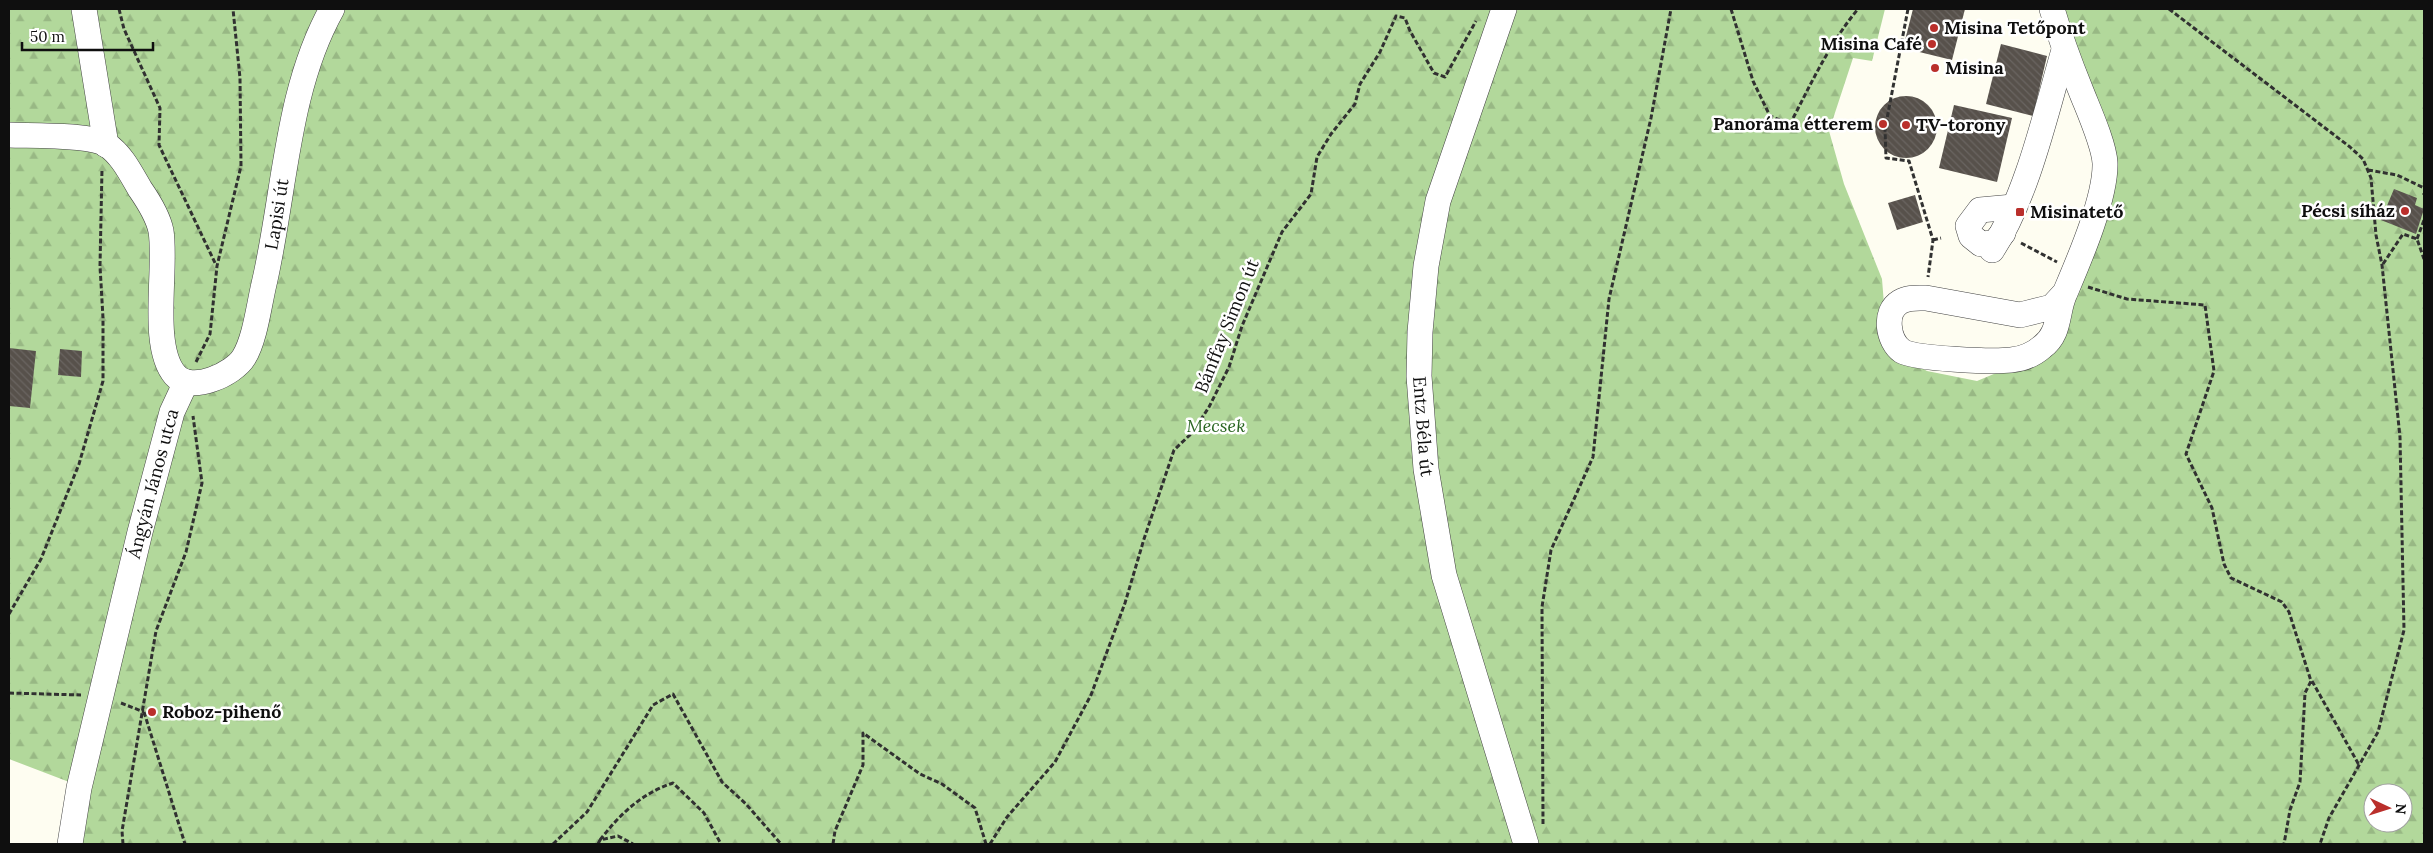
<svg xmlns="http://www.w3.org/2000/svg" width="2433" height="853" viewBox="0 0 2433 853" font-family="Lora,serif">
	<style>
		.forest { fill: url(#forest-firs); fill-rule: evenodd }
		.building { fill: url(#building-back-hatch) }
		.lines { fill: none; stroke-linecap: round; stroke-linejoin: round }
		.minor-casing { stroke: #424242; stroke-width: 26 }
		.path { stroke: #313131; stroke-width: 3; stroke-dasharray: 5 2.5; stroke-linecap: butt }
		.minor { stroke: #fff; stroke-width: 25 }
		.poi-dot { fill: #ba2f2b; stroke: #fff; stroke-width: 2 }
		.labels { text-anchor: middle; stroke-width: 5; stroke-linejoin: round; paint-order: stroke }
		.poi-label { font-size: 18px; font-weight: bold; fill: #0f0f0f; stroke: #fff; text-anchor: start }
		.street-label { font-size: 18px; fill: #0f0f0f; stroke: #fff }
		.park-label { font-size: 18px; font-style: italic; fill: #296521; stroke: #fff }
	</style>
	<defs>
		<pattern id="forest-firs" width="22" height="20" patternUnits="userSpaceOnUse" patternTransform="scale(1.25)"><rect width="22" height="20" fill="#b2d89b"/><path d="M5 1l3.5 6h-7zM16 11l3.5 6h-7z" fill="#98b884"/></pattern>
		<pattern id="building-back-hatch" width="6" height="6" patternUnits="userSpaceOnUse" patternTransform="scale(1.25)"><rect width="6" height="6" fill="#57514b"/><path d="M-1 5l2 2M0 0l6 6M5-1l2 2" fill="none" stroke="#6a6561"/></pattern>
	</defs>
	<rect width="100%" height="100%" fill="#fefdf1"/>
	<path class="forest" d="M9,9H1885L1872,61L1853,58L1829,131L1844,184L1882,279L1887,342L1894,353L1927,371L1977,381L2042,354L2103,184L2047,9H2424V844H72L77,785L9,759ZM2373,793H2403V823H2373Z"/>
	<path class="building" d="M1913,9H1965L1952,60L1903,48Z
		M2001,44L2047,56L2033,116L1986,104Z
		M1875 127a31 31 0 1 1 62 0a31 31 0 1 1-62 0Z
		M1954,105L2012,118L1997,182L1939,168Z
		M2394,189L2417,198L2415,205L2424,209L2416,234L2381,220Z
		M1915,195L1923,222L1897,230L1888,203Z
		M9,348L36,351L30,408L9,406Z
		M60,349L82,351L81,377L58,375Z"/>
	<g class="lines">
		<defs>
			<g id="minor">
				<path d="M84,9L106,145"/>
				<path id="s1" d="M1504,9L1438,201L1426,266L1420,332L1419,376L1426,469L1444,575L1526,844"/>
				<path d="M2052,9C2060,37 2070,64 2081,91C2088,109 2104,144 2105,163C2106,198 2079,260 2065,293C2056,312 2061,333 2042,347C2034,354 2022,359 2011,360C1993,362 1915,359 1902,351C1888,341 1883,312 1900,302C1908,297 1917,298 1926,298L2020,315L2052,307L2063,295"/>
				<path id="s2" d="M9,135C30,136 91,134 107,145C122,155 131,174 140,189C149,202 158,216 161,231C167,269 150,346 175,375C191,394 234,374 244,357C255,339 259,305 264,284C285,194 286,91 332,9"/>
				<path d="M2003,233L1994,243L1981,244L1971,236L1968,226L1980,210L2013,207"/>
				<path d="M1992,250C2027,197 2046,112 2064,50"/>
				<path id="s3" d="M70,844L79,788L140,532L172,412L186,382"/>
			</g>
		</defs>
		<use href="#minor" class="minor-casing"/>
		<path class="path" d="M119,9L124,29L160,108L159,145L216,265
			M1731,9L1753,81L1770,116L1790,124C1811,84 1829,44 1858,9
			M1908,9L1885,129L1886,158L1909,161L1933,240L1928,277
			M2169,9L2350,147L2363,159L2371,178L2376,235L2382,265L2400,437L2404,630L2378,732L2329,818L2320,844
			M2368,170L2397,175L2424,188
			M2424,193V195
			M2417,239L2424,220
			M1933,240L1941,238
			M2021,243L2057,262
			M2383,264L2403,234L2417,239L2424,259
			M2088,287L2127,299L2205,305L2214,371L2186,454L2212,508L2224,564L2231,578L2282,602L2289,612L2311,681L2305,693L2300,782L2290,810L2284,844
			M196,362L210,334L217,266L241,166L240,78L233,9
			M9,614L41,559L79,464L103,381V318L100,266L102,169
			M2312,681L2359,765
			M9,693L81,695
			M121,703L144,712
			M144,712L185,844
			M1543,824L1542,607L1551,550L1593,457L1609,299L1651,118L1671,9
			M600,840C620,814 642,793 673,783L704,813L721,844
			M123,844L122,831L156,631L186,552L202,483L193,416
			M553,844L587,812L653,705L673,694L722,782L746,804L781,844
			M598,844L600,840L618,836L633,844
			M833,844L835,831L863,765V733L920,774L942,784L975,808L986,844
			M990,844L1007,817L1055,762L1091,695L1125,603L1144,539L1174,450L1193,432L1209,407L1229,367L1242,326L1282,232L1311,194L1317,157L1331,134L1355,104L1360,84L1380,52L1396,16L1405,18L1410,31L1434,73L1445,77L1476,21"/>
		<use href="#minor" class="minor"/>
	</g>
	<g class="poi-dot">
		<circle cx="1934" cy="28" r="5"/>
		<circle cx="1932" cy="44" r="5"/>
		<circle cx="1935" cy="68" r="5"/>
		<circle cx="1883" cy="124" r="5"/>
		<circle cx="1906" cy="125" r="5"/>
		<circle cx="2405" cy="211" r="5"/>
		<rect x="2015" y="207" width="10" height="10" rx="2.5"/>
		<circle cx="152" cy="712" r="5"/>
	</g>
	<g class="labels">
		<g class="poi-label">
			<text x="1944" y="34">Misina Tetőpont</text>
			<text x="1922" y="50" text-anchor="end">Misina Café</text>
			<text x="1945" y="74">Misina</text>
			<text x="1873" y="130" text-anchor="end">Panoráma étterem</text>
			<text x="1916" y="131">TV-torony</text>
			<text x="2395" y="217" text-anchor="end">Pécsi síház</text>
			<text x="2030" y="218">Misinatető</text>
			<text x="162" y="718">Roboz-pihenő</text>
		</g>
		<g class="street-label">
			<text dy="6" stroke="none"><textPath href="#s2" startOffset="575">Lapisi út</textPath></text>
			<text transform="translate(1227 326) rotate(-68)" y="6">Bánffay Simon út</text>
			<text dy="6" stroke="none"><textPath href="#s1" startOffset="430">Entz Béla út</textPath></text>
			<text dy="6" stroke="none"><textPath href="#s3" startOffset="370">Ángyán János utca</textPath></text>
		</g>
		<g class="park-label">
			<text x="1216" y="432">Mecsek</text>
		</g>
	</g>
	<rect width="2433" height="853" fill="none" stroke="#0f0f0f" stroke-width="20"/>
	<g transform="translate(2388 808) rotate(94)"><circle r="24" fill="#ffffff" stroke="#9f9f9f"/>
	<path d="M0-4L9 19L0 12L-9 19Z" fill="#ba2f2b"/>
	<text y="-8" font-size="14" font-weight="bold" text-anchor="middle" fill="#0f0f0f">N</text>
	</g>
	<path d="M22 42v8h131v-8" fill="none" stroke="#0f0f0f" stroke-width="2.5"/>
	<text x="30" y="42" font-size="15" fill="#0f0f0f" stroke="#ffffff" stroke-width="4" paint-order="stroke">50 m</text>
</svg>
